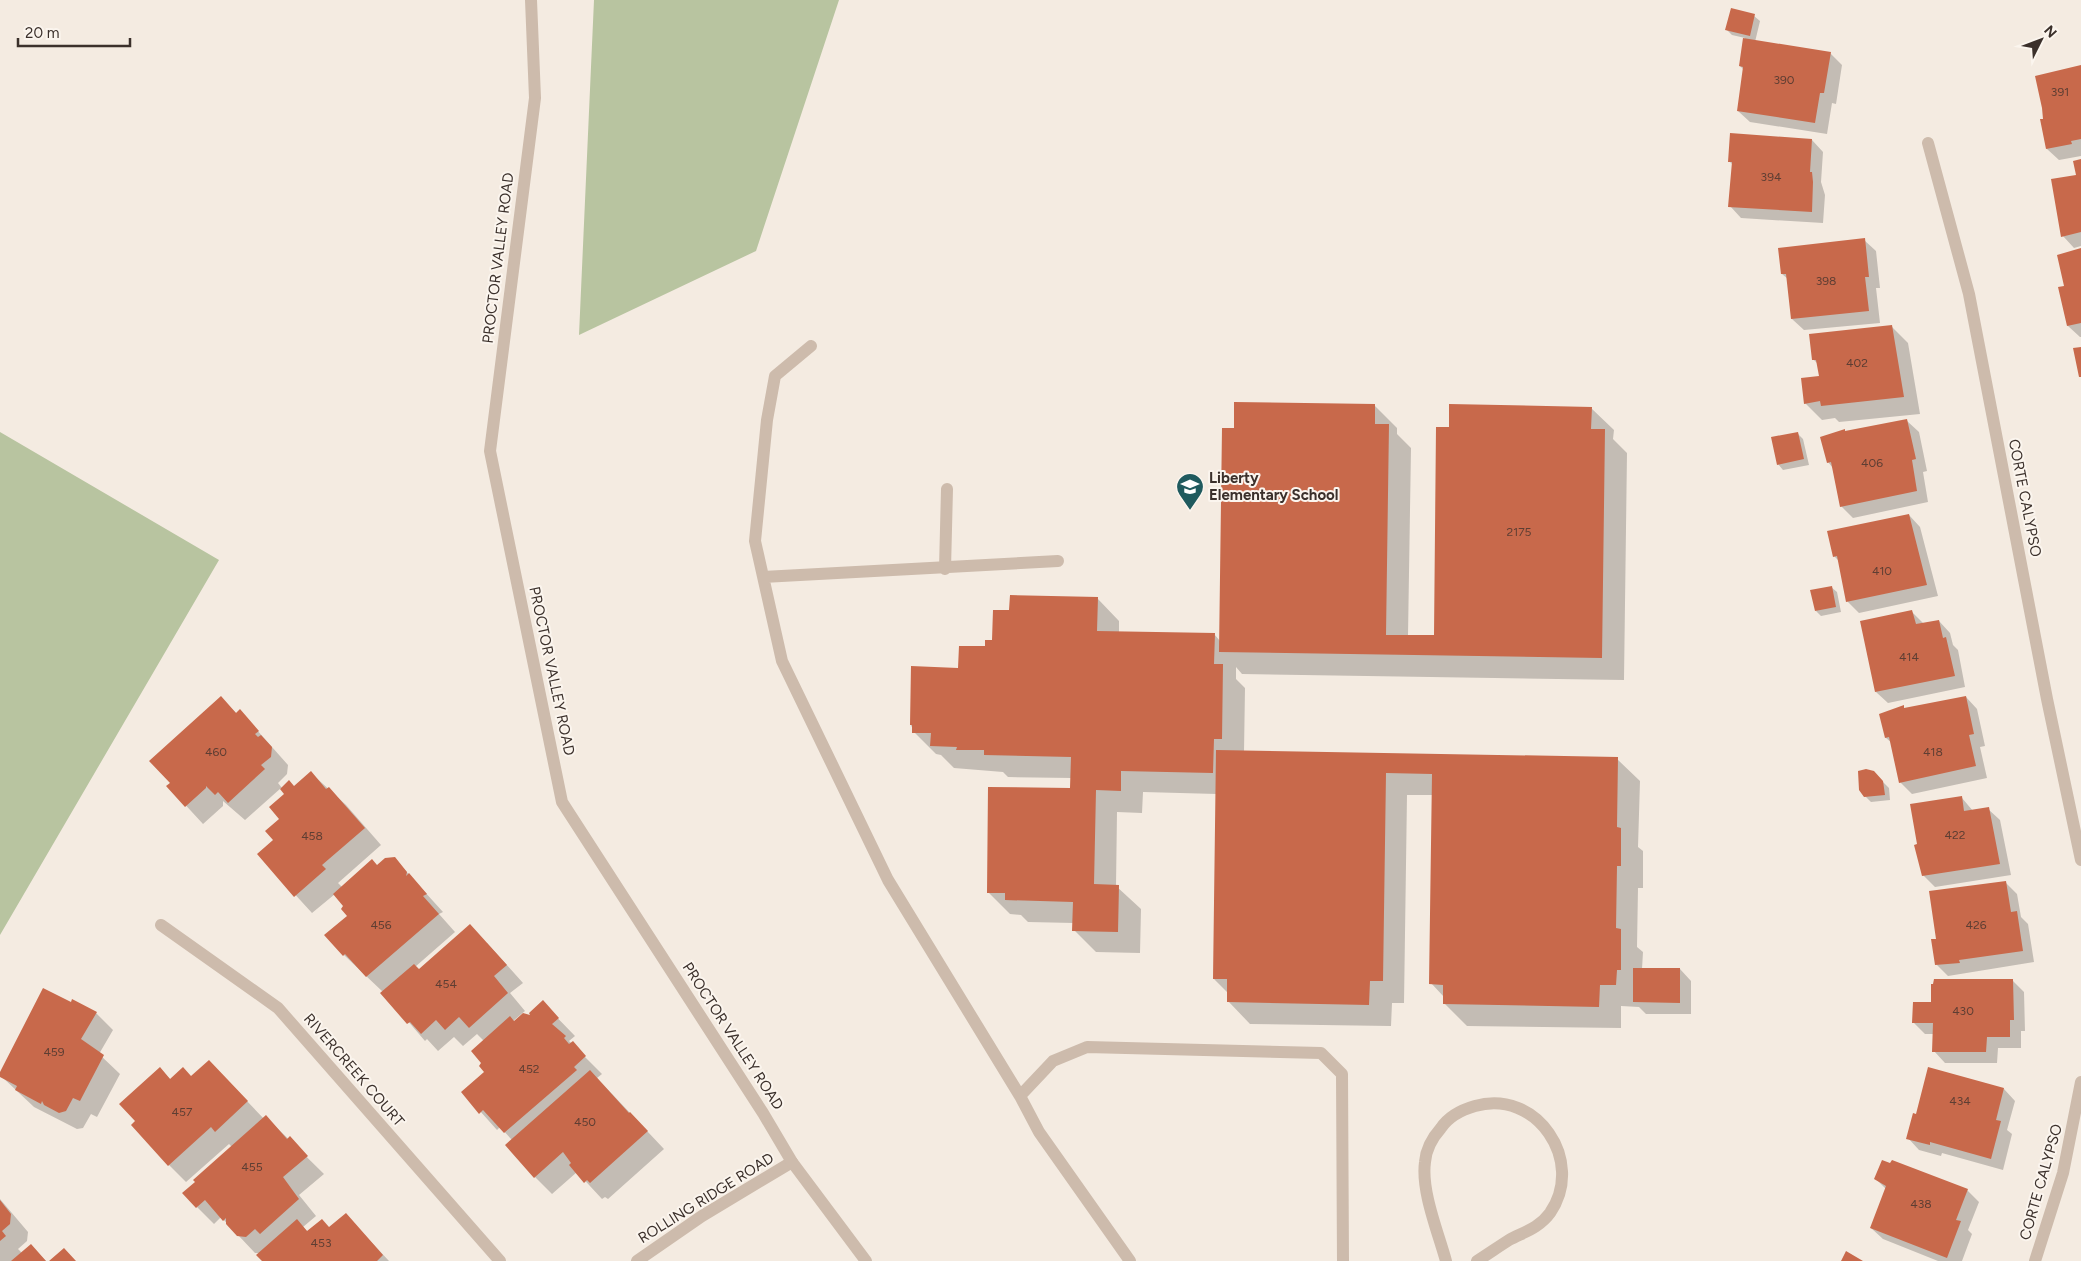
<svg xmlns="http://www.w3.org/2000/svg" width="2081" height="1261" viewBox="0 0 2081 1261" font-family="Figtree,sans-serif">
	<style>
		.green { fill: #b8c4a0 }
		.shadow { fill: #0003 }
		.building { fill: #c8694b }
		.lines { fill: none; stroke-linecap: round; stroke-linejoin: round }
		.service { stroke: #cdbbac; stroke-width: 12 }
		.minor { stroke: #cdbbac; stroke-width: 12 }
		.tertiary { stroke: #cdbbac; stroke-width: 12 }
		.labels { text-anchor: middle; stroke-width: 4; stroke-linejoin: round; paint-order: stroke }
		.number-label { font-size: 12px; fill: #5e3e33 }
		.street-label { font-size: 15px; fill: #3b302b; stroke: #fbf5ee }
		.poi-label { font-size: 15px; font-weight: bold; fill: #3b302b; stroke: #fbf5ee; text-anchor: start }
	</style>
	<rect width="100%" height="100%" fill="#f4ebe1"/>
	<path class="green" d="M594,0H839L756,251L579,335Z
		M0,432L219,560L0,935Z"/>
	<path class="shadow" d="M1754,16L1760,21L1755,42L1830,53L1842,65L1836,104L1832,103L1827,134L1750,122L1738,111L1744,70L1740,66L1745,38L1732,35L1726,29Z
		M2081,67V156L2059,160L2047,149L2042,120L2044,119L2043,108Z
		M1812,140L1823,152L1821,182L1825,195L1823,223L1741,218L1730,206L1733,165L1729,161Z
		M2081,160V246L2074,248L2063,236Z
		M1864,240L1876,251L1880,288H1876L1880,323L1804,330L1792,319L1788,279L1782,274Z
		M2081,250V337H2080L2068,326L2060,288L2065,287Z
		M1891,326L1908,343L1920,414L1839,422L1835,418L1822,420L1805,403L1820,377L1818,364L1813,359Z
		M1375,406L1397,428V434L1411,448L1408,636H1435L1450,428L1591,408L1614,430L1613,439L1627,453L1624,680L1242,674L1236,667V679L1245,688L1244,752L1617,759L1640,781L1638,847L1643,851V888H1638L1637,947L1643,952L1642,969H1680L1691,981V1014H1646L1639,1007L1621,1006V1028L1467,1026L1444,1003V997L1431,983L1433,795H1407L1404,1003H1392L1391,1026L1250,1024L1228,1001V993L1214,979L1217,794L1143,792L1142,813L1117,812L1116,886L1141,909L1140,953L1096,952L1074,930V923L1028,922L1021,915L1010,914L988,892L1072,790V778L1008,777L1003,772L954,768L941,755L936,754L914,732L911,725L959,669L993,642L1011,612L1097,598L1119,621V632L1214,634L1220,641L1236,429Z
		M1907,421L1919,432L1927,471L1923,472L1928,502L1853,518L1841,506L1833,468L1828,462L1845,431L1847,432Z
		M1798,434L1803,439L1809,465L1783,470L1778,464Z
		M1909,515L1920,527L1938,596L1859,613L1847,601L1839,561L1834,556Z
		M1831,587L1837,592L1841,612L1821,616L1816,611Z
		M1912,612L1924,624L1939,621L1950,633L1953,645L1958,650L1965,687L1888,703L1876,692Z
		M1966,697L1977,709L1985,746L1980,747L1987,778L1912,794L1900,782L1892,743L1886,738L1881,714L1903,707L1905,709Z
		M221,698L237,714L240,711L288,765L287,774L278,783L282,788L294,787L311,773L346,805L381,845L338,883L342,887L394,858L443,912L439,914L455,932L415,967L419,971L487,943L523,983L510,993L525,1011L513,1021L514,1023L534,1017L542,1002L575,1036L569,1041L602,1074L597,1078L664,1149L608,1199L605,1197L602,1199L577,1172L552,1194L535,1177L512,1140L500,1127L497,1130L463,1092L486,1072L483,1063L484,1041L477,1034L463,1046L454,1037L438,1051L427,1039L425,1041L383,992L344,955L349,916L345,906L335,894L312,913L258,854L274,840L286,794L281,788L245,820L223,801V806L203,824L168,786Z
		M1879,778L1889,788L1890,800L1871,802L1865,796Z
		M1962,798L1973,811L1988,809L2000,820L2011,875L1935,887L1923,875Z
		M2006,883L2017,894L2021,917L2028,924L2034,962L1948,976L1936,964L1937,940Z
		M2013,981L2024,992L2025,1031H2021V1048H1998L1997,1063H1945L1934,1051V1034H1925L1914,1023L1933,1004Z
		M96,1013L113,1030L99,1054L120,1074L97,1117L91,1114L83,1128L77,1129L34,1107L0,1075Z
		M160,1068L171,1080L192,1077L226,1079L264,1119L266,1117L324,1174L299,1195L316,1216L303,1227L308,1232L329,1228L346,1215L389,1261H264L260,1253H255L221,1217L214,1224L197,1207L232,1147L229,1144L186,1182L169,1165L137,1121Z
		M2004,1089L2015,1101L2007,1130L2012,1134L2003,1170L1942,1153L1941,1156L1919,1150L1908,1138L1917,1115Z
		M1876,1179L1967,1190L1979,1202L1968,1230L1972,1234L1962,1261H1938L1883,1239L1871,1228L1886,1189Z
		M0,1199L28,1232L27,1241L18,1249L22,1253L31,1246L46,1261H0Z"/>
	<path class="building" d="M1731,8L1755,14L1750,36L1725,30Z
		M1743,38L1831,52L1824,93H1820L1815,123L1737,111L1743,67L1739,66Z
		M2081,65V139L2071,141L2072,144L2046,149L2040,119H2043L2042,108L2035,76Z
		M1730,133L1812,139L1810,172H1812L1813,182L1812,212L1728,207L1732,162H1728Z
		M2081,159V232L2061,237L2051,179L2076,175L2073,161Z
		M1865,238L1869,277H1865L1869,311L1791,319L1786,274H1781L1778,248Z
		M2081,248V323L2067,326L2058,287L2064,286L2057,255Z
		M1892,325L1904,397L1821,406L1820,401L1804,404L1801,378L1819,376L1816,360H1812L1809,334Z
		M2081,347V377H2079L2073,348Z
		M1234,402L1375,404V424H1389L1386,635H1434L1436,427H1449V404L1592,407L1591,429H1605L1602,658L1219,652L1222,428H1234Z
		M1907,419L1916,459L1912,460L1917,491L1840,507L1831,462L1827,463L1820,437L1845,429V431Z
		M1798,432L1804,459L1777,465L1771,437Z
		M1909,514L1927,585L1846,602L1837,556L1833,557L1827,531Z
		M1832,586L1836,607L1815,611L1810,590Z
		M1010,595L1098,597L1097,631L1215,633L1214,664H1223L1222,739H1214L1213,773L1121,771V791L1096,790L1094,884L1119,885L1118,932L1072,931L1073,902L1005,900V893H987L988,787L1070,788L1071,757L984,755V750H956L957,747L930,746L931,733H912V725H910L911,666L958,668L959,646H985V640H992L993,610H1009Z
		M1912,610L1916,624L1939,620L1943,638L1946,637L1955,676L1875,692L1860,621Z
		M221,696L236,713L240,709L259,731L255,734L258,737L261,735L272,747L271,757L261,765L265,769L228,803L218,792L215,795L206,786V788L185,807L166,786L170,783L149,761Z
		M1966,696L1974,734L1969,735L1976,766L1899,783L1889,737L1885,738L1879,714L1904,705V708Z
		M1216,750L1618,757L1617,827L1621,828V866H1617L1616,928L1621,929V970H1617L1616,985H1600L1599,1007L1443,1004V985L1429,984L1432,774L1386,773L1383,981H1370L1369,1005L1227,1002V979H1213Z
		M1866,769L1874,771L1883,781L1885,795L1864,797L1859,790L1858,771Z
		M311,771L326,789L329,787L365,828L322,865L326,869L294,897L257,854L273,840L265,831L279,819L269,807L284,794L280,789L289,780L294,786Z
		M1962,796L1964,811L1989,807L2000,864L1922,876L1914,845L1917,844L1910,804Z
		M395,857L407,872L406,876L409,873L427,894L423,896L439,914L366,977L345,954L343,956L324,935L347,916L341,909L343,906L333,894L372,859L377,865L385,858Z
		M2006,881L2011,912L2017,911L2023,951L1959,960L1960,963L1935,965L1931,939H1936L1929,891Z
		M470,924L507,965L494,976L508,993L469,1028L459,1017L445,1030L436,1020L421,1034L410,1022L407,1024L380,993L414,964L419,969Z
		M1633,968H1680V1003L1633,1002Z
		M1934,979H2013L2014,1020H2010V1037H1987L1986,1052H1932L1933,1023H1912L1913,1002H1931V984H1933Z
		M43,988L71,1002L72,999L97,1012L81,1039L104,1055L80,1101L73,1098L66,1111L59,1113L44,1105L42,1101L41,1104L15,1090L17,1086L0,1077V1072Z
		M543,1000L559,1018L552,1024L566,1036L564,1038L569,1044L573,1041L586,1056L574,1067L577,1070L504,1133L483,1110L479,1114L461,1092L484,1072L479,1066L481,1063L471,1051L510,1016L514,1021L523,1013L530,1015L529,1013Z
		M209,1060L248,1101L215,1132L211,1127L168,1166L131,1125L135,1121L119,1104L160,1067L170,1079L183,1067L191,1076Z
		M1928,1067L2004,1088L1996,1120L2001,1121L1991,1159L1930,1142V1145L1906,1139L1913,1113L1916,1114Z
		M590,1070L629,1113L630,1112L648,1131L590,1183L587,1180L584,1183L569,1165L571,1163L563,1152L534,1178L505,1145Z
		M266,1115L287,1139L290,1136L308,1156L283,1177L299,1199L260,1234L255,1229L246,1237L237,1236L226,1224V1218L223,1221L205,1200L196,1208L182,1193L195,1182L193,1180Z
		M1882,1160L1890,1163L1892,1160L1968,1189L1956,1220L1961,1221L1947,1258L1870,1228L1886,1186L1874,1179Z
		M0,1200L11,1214L10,1224L2,1231L6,1236L0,1241Z
		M346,1213L383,1255L377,1261H262L256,1255L297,1219L307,1231L322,1219L329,1227Z
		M31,1244L46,1261H11Z
		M64,1248L76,1261H49Z
		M1846,1251L1863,1261H1841Z"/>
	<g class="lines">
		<path class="service" d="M811,346L775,376L767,420L755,541L782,661L888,880L1020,1096
			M945,569L947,489
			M763,577L1058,561
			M1130,1261L1039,1132L1020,1096L1053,1061L1087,1047L1321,1053L1342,1074L1343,1261
			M1446,1261C1438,1232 1421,1191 1425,1162C1426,1149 1433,1137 1441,1128C1449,1116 1461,1110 1475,1106C1536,1088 1586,1161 1550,1213C1539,1228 1524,1232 1509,1240C1498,1247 1488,1254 1477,1261"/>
		<path class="minor" d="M1928,143L1969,294L2047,699L2081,860
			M161,925L278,1008L500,1261
			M637,1261L702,1216L792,1162
			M2035,1261L2063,1173L2081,1082"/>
		<path class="tertiary" d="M531,0L535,98L490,451L562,802L763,1113L792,1162L866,1261"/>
	</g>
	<defs>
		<symbol id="school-pin" viewBox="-11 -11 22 30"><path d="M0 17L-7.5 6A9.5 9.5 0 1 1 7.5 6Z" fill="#1f5a5e" stroke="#fbf5ee"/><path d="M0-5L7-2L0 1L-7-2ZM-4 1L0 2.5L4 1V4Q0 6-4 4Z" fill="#fff"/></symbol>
	</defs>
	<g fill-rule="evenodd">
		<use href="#school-pin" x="1174" y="471" width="32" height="43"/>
	</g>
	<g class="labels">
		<g class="number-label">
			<text x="1784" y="84">390</text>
			<text x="2060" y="96">391</text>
			<text x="1771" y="181">394</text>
			<text x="1826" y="285">398</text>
			<text x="1857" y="367">402</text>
			<text x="1872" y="467">406</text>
			<text x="1519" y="536">2175</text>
			<text x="1882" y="575">410</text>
			<text x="1909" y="661">414</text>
			<text x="216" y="756">460</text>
			<text x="1933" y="756">418</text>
			<text x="1955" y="839">422</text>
			<text x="312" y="840">458</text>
			<text x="381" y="929">456</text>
			<text x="1976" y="929">426</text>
			<text x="446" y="988">454</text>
			<text x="1963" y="1015">430</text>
			<text x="54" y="1056">459</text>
			<text x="529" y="1073">452</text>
			<text x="1960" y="1105">434</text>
			<text x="182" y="1116">457</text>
			<text x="585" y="1126">450</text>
			<text x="252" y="1171">455</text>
			<text x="1921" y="1208">438</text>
			<text x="321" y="1247">453</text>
		</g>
		<g class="street-label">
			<text transform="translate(498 258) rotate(-83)" y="5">PROCTOR VALLEY ROAD</text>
			<text transform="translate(2025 498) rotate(79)" y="5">CORTE CALYPSO</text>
			<text transform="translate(552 671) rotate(78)" y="5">PROCTOR VALLEY ROAD</text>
			<text transform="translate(733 1036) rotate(57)" y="5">PROCTOR VALLEY ROAD</text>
			<text transform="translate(354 1070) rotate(49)" y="5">RIVERCREEK COURT</text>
			<text transform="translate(2041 1182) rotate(-74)" y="5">CORTE CALYPSO</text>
			<text transform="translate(706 1198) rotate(-32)" y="5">ROLLING RIDGE ROAD</text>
		</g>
		<g class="poi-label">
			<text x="1209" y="483">Liberty<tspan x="1209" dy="17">Elementary School</tspan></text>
		</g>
	</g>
	<g transform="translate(2041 40) rotate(48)" stroke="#fbf5ee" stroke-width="4" paint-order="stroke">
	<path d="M0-4L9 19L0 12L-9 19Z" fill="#3b302b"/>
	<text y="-8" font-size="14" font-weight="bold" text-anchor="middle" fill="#3b302b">N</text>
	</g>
	<path d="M18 38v8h112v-8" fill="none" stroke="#3b302b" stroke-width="2.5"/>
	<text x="25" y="38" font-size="15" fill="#3b302b" stroke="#fbf5ee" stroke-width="4" paint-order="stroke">20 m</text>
</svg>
